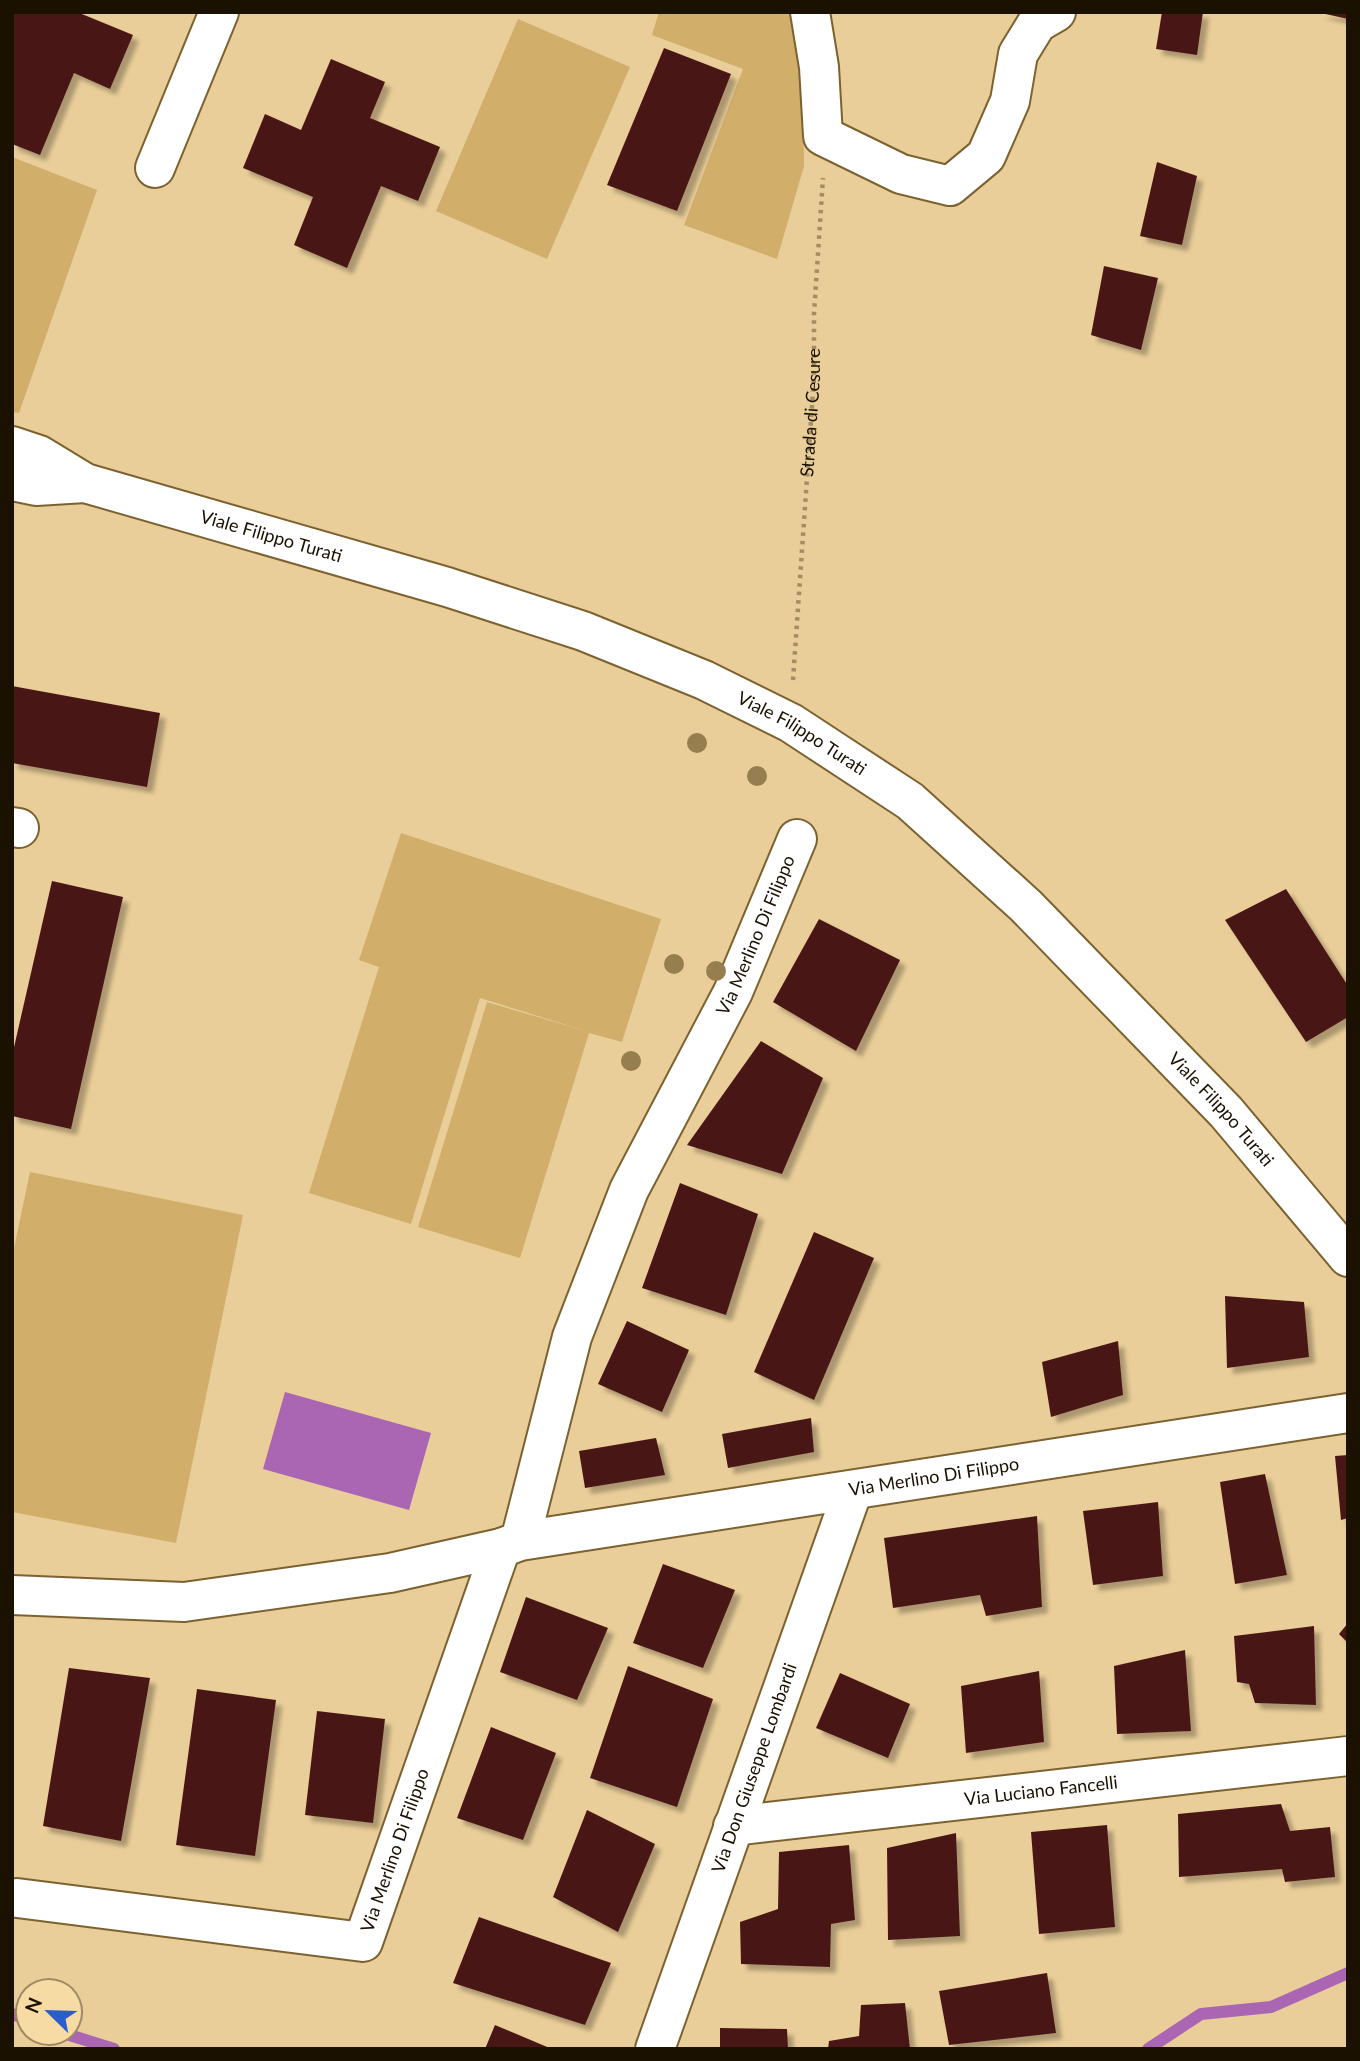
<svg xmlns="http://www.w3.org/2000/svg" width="1360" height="2061" viewBox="0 0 1360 2061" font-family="Lato,sans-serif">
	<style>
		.green { fill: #d1ae6a }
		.water { fill: #ab66b3 }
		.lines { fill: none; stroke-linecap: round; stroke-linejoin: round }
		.stream { stroke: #ab66b3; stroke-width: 12 }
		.building { fill: #4a1919; filter: url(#shadow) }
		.minor-casing { stroke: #7c6230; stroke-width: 42 }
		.major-casing { stroke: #7c6230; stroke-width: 42 }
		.path { stroke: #a38d65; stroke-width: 4.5; stroke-dasharray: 3.5 5; stroke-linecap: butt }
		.minor { stroke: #fff; stroke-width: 38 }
		.major { stroke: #fff; stroke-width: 38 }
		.tree { fill: #967e4e }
		.labels { text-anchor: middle; stroke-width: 7; stroke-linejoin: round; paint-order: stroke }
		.street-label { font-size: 18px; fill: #1b1100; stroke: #f7dba5 }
	</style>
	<defs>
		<filter id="shadow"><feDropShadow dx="6" dy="6" stdDeviation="2" flood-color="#0004"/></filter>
	</defs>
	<rect width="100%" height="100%" fill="#eace99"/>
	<path class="green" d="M659,12H802L804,166L777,259L684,225L743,69L652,35Z
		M518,19L630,67L547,259L436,211Z
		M12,157L97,190L19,413L12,412Z
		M401,833L661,919L622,1042L589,1033L520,1258L418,1227L487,1002L589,1032L480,998L411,1224L309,1193L379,967L359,960Z
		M30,1172L243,1215L176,1543L12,1512V1258Z"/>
	<path class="water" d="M285,1392L431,1433L409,1510L263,1469Z"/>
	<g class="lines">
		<path class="stream" d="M12,2014L28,2020
			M63,2033L114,2049
			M1148,2049L1201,2014L1271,2007L1348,1973"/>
	</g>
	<path class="building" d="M12,12H77L133,35L110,89L74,73L40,155L12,144Z
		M1162,12H1203L1197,55L1156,49Z
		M1321,12H1348V19L1321,13Z
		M664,48L731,74L677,211L607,185Z
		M331,59L385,82L370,118L440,147L418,201L381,186L347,268L294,245L313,197L243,168L265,114L301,130Z
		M1157,162L1197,176L1182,245L1140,236Z
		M1104,266L1158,278L1141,350L1091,335Z
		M12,686L160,713L147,787L12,763Z
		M52,881L123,897L71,1129L12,1116V1056Z
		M1286,889L1348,986V1017L1306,1042L1225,920Z
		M819,919L900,960L856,1051L773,1002Z
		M761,1041L823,1078L782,1174L687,1145Z
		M680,1183L758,1214L726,1315L642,1288Z
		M814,1232L874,1258L814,1400L754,1372Z
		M1225,1296L1304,1302L1309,1357L1227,1368Z
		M627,1321L689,1350L662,1412L598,1384Z
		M1118,1341L1123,1395L1051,1417L1042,1362Z
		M811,1418L814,1452L728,1468L722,1434Z
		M656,1438L665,1475L585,1488L579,1451Z
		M1348,1455V1518L1341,1520L1335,1456Z
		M1265,1474L1287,1575L1235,1584L1220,1482Z
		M1158,1502L1163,1576L1093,1585L1083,1511Z
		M1037,1516L1042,1607L986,1616L980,1595L893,1608L884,1538Z
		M663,1564L735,1590L703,1668L633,1643Z
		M526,1597L608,1628L577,1700L500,1672Z
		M1348,1623V1643L1339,1634Z
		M1314,1626L1316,1705L1255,1703L1249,1684L1237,1682L1234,1636Z
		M1185,1650L1191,1731L1117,1734L1114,1666Z
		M628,1666L713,1699L677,1807L590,1778Z
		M69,1668L150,1678L121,1841L43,1826Z
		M1039,1671L1044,1742L966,1753L961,1686Z
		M840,1673L910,1704L888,1758L816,1728Z
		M197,1689L276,1700L255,1856L176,1845Z
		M317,1711L385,1719L373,1823L305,1815Z
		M491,1727L556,1753L523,1840L457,1818Z
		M1281,1804L1290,1831L1330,1827L1335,1877L1285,1882L1282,1869L1179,1877L1178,1814Z
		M587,1810L655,1844L618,1932L553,1897Z
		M1107,1825L1115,1927L1039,1934L1031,1832Z
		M956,1833L960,1936L888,1940L887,1848Z
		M849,1845L855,1920L831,1924L830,1967L741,1964L740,1922L778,1909L779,1852Z
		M479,1917L611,1963L585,2025L453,1983Z
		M1047,1973L1056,2033L949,2045L939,1991Z
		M905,2003L910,2049H828L829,2041L859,2036L861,2005Z
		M495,2025L552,2049H485Z
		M720,2028L787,2029L788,2049H720Z"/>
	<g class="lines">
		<defs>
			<g id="minor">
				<path d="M810,12L819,67L823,136L901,174L950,186L986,156L1010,101L1018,54L1037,23L1056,12"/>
				<path d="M155,168L219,12"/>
				<path id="s2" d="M12,446L39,455L85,483L447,587L583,631L704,680L791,723L910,801L1026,906L1226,1112L1348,1257"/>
				<path d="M12,481L36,486L85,483"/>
				<path d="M12,827L19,828"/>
				<path id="s3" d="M520,1541L572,1337L629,1190L733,992L797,839"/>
				<path id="s4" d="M733,1826L1348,1756"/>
				<path id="s5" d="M17,1898L363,1942L501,1548"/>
				<path id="s6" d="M655,2049L853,1490"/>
			</g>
			<g id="major">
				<path id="s7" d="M12,1595L184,1602L390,1573L501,1548L520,1541L1348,1413"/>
			</g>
		</defs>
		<use href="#minor" class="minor-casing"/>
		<use href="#major" class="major-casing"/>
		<path class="path" id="s1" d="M793,680L814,377V314L823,178"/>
		<use href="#minor" class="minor"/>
		<use href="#major" class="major"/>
	</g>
	<g class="tree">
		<circle cx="697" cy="743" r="10"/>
		<circle cx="757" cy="776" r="10"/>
		<circle cx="674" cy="964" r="10"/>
		<circle cx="716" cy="971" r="10"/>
		<circle cx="631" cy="1061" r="10"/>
	</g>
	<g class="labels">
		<g class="street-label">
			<text dy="6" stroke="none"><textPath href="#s1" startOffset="268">Strada di Cesure</textPath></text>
			<text dy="6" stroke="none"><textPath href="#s2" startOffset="276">Viale Filippo Turati</textPath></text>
			<text dy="6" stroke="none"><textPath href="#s2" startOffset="844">Viale Filippo Turati</textPath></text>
			<text dy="6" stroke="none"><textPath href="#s3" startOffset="653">Via Merlino Di Filippo</textPath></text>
			<text dy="6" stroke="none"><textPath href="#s2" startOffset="1410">Viale Filippo Turati</textPath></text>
			<text dy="6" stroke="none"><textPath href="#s7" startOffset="933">Via Merlino Di Filippo</textPath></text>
			<text dy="6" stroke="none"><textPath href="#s6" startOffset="298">Via Don Giuseppe Lombardi</textPath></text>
			<text dy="6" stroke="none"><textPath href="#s4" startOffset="310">Via Luciano Fancelli</textPath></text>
			<text dy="6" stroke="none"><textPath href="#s5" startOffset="446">Via Merlino Di Filippo</textPath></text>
		</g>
	</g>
	<rect width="1360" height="2061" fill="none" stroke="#1b1100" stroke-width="28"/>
	<g transform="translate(49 2012) rotate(293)"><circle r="33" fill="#f7dba5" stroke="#9f8a63" stroke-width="2"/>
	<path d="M0-5L12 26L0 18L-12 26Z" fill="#2b5dcc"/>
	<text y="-10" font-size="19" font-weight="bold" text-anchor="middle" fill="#1b1100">N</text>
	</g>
</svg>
